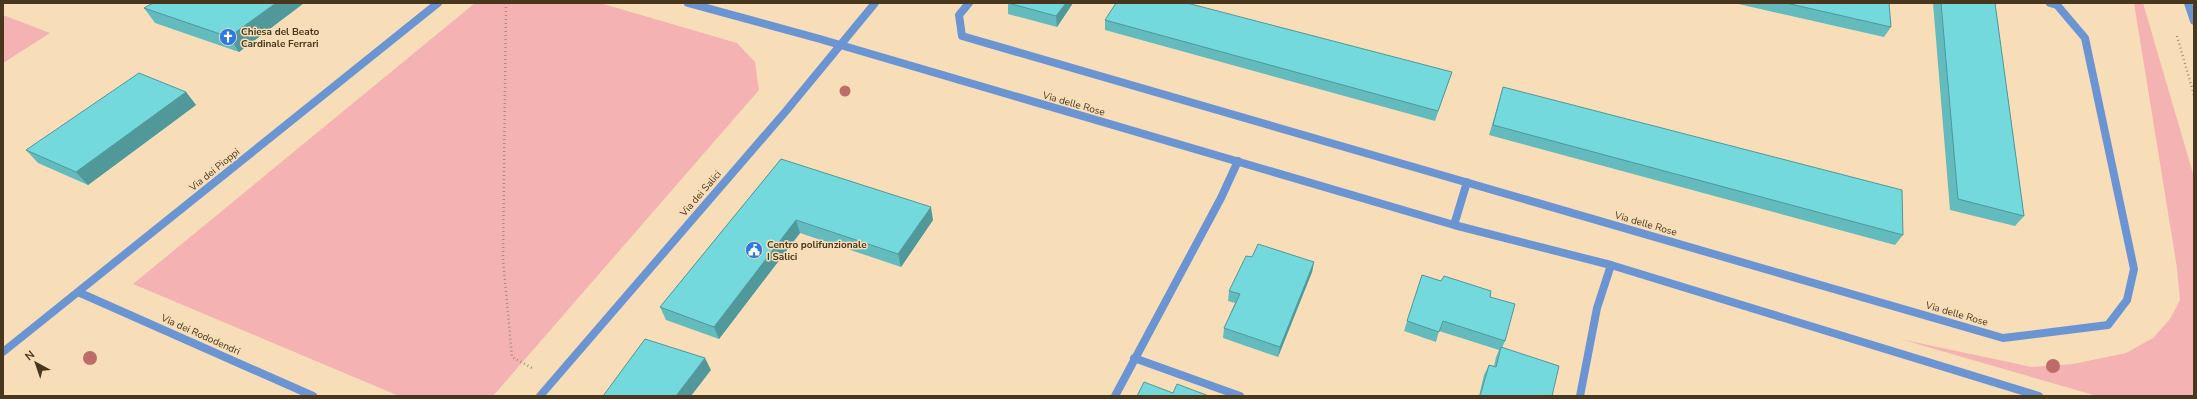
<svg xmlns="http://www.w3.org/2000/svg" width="2197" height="399" viewBox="0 0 2197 399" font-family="'Nunito Sans',sans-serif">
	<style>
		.green { fill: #f4b2b3 }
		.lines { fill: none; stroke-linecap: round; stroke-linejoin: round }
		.path { stroke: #a79170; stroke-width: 2.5; stroke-dasharray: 1 3; stroke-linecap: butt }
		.service { stroke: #6b95d2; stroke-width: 8 }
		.minor { stroke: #6b95d2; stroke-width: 8 }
		.tree { fill: #be6c6a }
		.wall { fill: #63bbbd }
		.shaded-wall { fill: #50989a }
		.building { fill: #73d9dc; stroke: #50989a }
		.labels { text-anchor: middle; stroke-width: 3; stroke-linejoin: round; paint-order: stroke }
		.poi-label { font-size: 10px; font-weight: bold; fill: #48371c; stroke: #f8deb8; text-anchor: start }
		.street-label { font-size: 10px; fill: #48371c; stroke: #f8deb8 }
	</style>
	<rect width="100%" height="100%" fill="#f8deb8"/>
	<path class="green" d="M475,3H600L737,43L755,62L759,90L493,396H399L133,284Z
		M2134,3H2143L2194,177V396H2097L1900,339L2032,367L2073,364L2126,353L2153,338L2170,319L2180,300L2177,268Z
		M3,15L50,33L3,63Z"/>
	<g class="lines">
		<path class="path" d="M506,3L503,259L512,357L534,369
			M2177,36L2194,95"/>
		<path class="service" d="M1134,358L1240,396
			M1115,396L1221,198L1238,161
			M1580,396L1597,308L1611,265"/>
		<path class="minor" d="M688,3L820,39L1454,225L1611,265L2039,396
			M969,3L959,15L962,36L2003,338L2108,325L2127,300L2134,269L2085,38L2057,5L2050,3
			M2188,3L2194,21
			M1454,225L1467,182
			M78,292L313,396
			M3,352L438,3
			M540,396L786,111L875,3"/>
	</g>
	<g class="tree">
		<circle cx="845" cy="91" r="5.5"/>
		<circle cx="90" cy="358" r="7"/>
		<circle cx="2053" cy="366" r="7"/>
	</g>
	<path class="wall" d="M153,3H304L239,52L155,23L144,8Z
		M1008,3H1073L1057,27L1008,14Z
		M1734,3H1889L1891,27L1884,37Z
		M1933,3H1995L2024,216L2015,226L1950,210Z
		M1105,20L1452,72L1435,121L1105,30Z
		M1503,87L1903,235L1895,245L1489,135Z
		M186,92L196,105L88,185L38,163L26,150Z
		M781,159L933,220L901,267L800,233L719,339L666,320L660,307Z
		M1252,257L1314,262L1312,272L1278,357L1223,338L1224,328L1235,303L1228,301L1229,291Z
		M1422,275L1490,297L1505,341L1502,348L1552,396H1479L1484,375L1489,365L1494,366L1496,357L1499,350L1439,331L1436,342L1404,331Z"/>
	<path class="shaded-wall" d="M276,3H304L239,52L229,37Z
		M1066,3H1073L1057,27L1056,16Z
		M186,92L196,105L88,185L76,172Z
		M931,207L933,220L901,267L898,254Z
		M796,220L800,233L719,339L714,327Z
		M1314,262L1312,272L1278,357L1280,347Z
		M705,358L711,370L691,396H676Z"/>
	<path class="building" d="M153,3H276L229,37L144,8Z
		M1008,3H1066L1056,16Z
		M1116,3H1187L1452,72L1438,111L1105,20Z
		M1786,3H1889L1891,27Z
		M1941,3H1995L2024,216L1958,199Z
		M139,73L186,92L76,172L26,150Z
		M1503,87L1902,190L1903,235L1493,125Z
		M781,159L931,207L898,254L796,220L714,327L660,307Z
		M1258,244L1314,262L1280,347L1224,328L1240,294L1229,291L1246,256L1252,257Z
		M1422,275L1441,281L1444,276L1491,291L1490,297L1515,304L1505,341L1443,321L1439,332L1407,321Z
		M645,339L705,358L676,396H603Z
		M1501,347L1559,366L1552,396H1480L1489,365L1496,367Z
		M1144,382L1173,393L1177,384L1209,396H1137Z"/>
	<defs>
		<symbol id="church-disc" viewBox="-11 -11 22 22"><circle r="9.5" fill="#2a79e4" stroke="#f8deb8"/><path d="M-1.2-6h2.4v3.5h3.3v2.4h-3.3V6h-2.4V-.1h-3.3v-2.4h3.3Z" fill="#fff"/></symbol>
		<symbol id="civic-disc" viewBox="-11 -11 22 22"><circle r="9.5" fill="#2a79e4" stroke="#f8deb8"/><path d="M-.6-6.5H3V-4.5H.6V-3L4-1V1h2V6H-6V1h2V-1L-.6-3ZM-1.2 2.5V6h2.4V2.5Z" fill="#fff"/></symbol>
	</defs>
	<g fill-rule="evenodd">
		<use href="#church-disc" x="218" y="27" width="20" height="20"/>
		<use href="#civic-disc" x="744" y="240" width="20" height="20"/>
	</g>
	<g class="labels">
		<g class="poi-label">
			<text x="241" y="35">Chiesa del Beato<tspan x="241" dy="12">Cardinale Ferrari</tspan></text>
			<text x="767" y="248">Centro polifunzionale<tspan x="767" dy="12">I Salici</tspan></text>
		</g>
		<g class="street-label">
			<text transform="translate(1074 103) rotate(16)" y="4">Via delle Rose</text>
			<text transform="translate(214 169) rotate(-39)" y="4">Via dei Pioppi</text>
			<text transform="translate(700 193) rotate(-49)" y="4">Via dei Salici</text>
			<text transform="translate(1646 223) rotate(16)" y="4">Via delle Rose</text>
			<text transform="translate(1957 313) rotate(16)" y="4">Via delle Rose</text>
			<text transform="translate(201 334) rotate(24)" y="4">Via dei Rododendri</text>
		</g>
	</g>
	<rect width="2197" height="399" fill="none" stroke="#48371c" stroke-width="8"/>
	<g transform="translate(36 363) rotate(320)" stroke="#f8deb8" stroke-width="3" paint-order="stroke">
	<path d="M0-3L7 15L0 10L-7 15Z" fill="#48371c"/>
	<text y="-6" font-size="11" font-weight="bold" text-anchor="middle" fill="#48371c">N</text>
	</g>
</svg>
